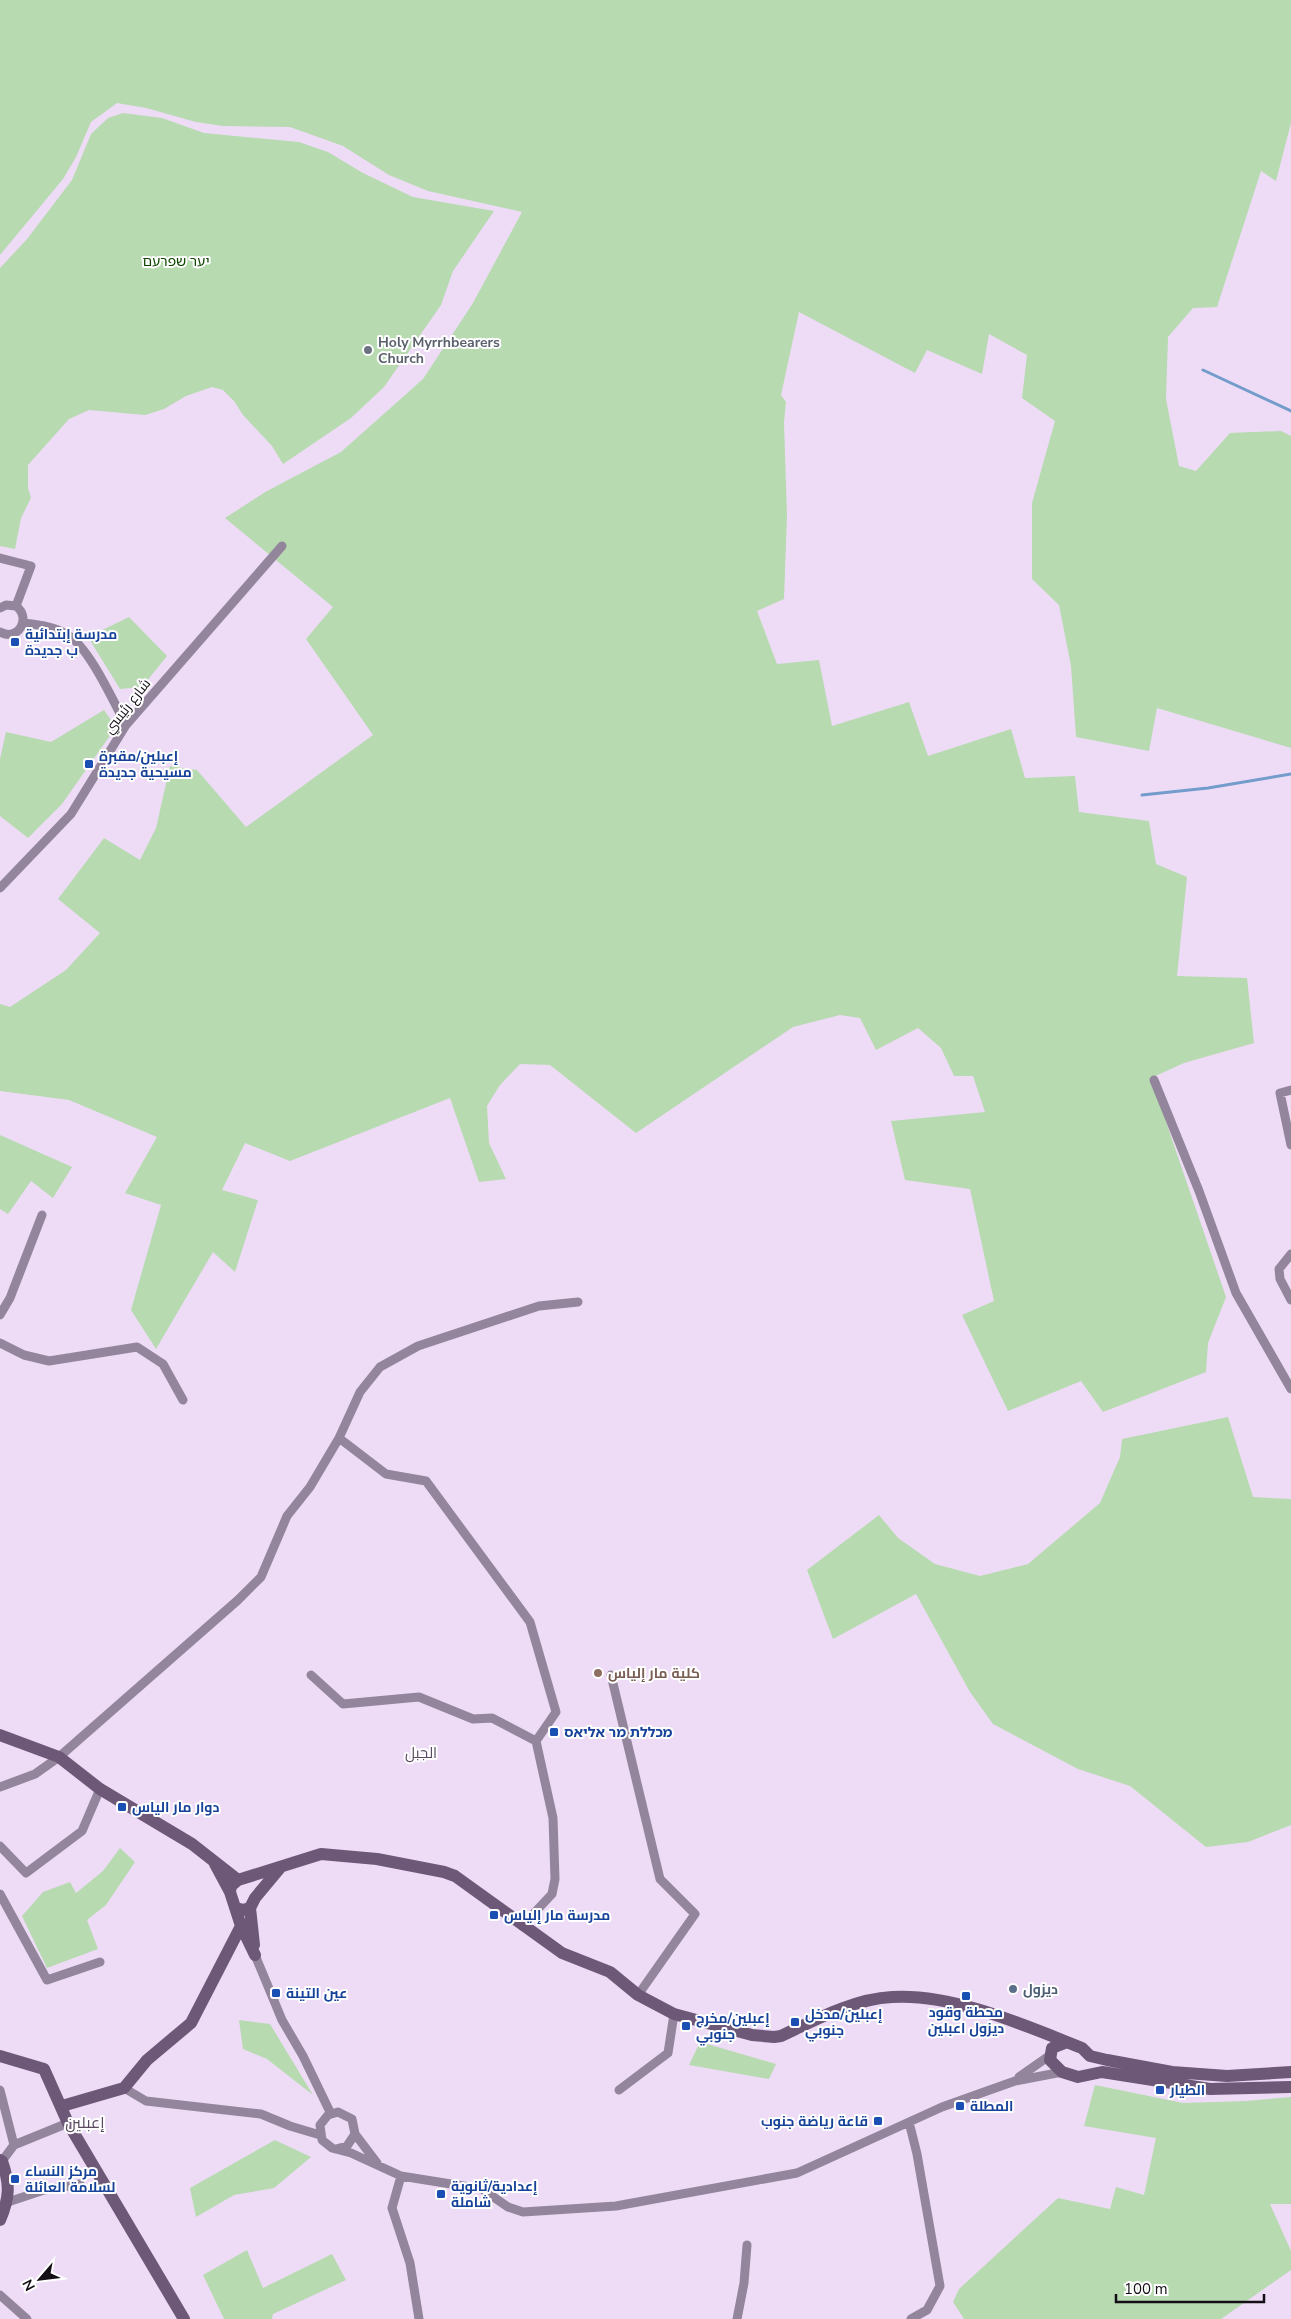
<svg xmlns="http://www.w3.org/2000/svg" width="1291" height="2319" viewBox="0 0 1291 2319" font-family="'Nunito Sans',Cairo,'Noto Sans Hebrew',sans-serif">
	<style>
		.green { fill: #b7dab0 }
		.lines { fill: none; stroke-linecap: round; stroke-linejoin: round }
		.stream { stroke: #739ccb; stroke-width: 3 }
		.street { stroke: #93859b; stroke-width: 9 }
		.secondary { stroke: #6d5878; stroke-width: 12 }
		.worship-dot { fill: #6b7280; stroke: #fff; stroke-width: 2 }
		.transit-dot { fill: #1a4fb4; stroke: #fff; stroke-width: 2 }
		.education-dot { fill: #8d6e63; stroke: #fff; stroke-width: 2 }
		.service-dot { fill: #5c6f8a; stroke: #fff; stroke-width: 2 }
		.labels { text-anchor: middle; stroke-width: 4; stroke-linejoin: round; paint-order: stroke }
		.park-label { font-size: 14px; fill: #104800; stroke: #fff }
		.worship-label { font-size: 14px; font-weight: bold; fill: #5b616d; stroke: #fff; text-anchor: start }
		.transit-label { font-size: 14px; font-weight: bold; fill: #164399; stroke: #fff; text-anchor: start }
		.street-label { font-size: 14px; fill: #140e17; stroke: #fff }
		.education-label { font-size: 14px; font-weight: bold; fill: #785e54; stroke: #fff; text-anchor: start }
		.service-label { font-size: 14px; font-weight: bold; fill: #4e5e75; stroke: #fff; text-anchor: start }
		.neighbourhood-label { font-size: 15px; fill: #594a60; stroke: #fff }
		.quarter-label { font-size: 16px; fill: #594a60; stroke: #fff }
	</style>
	<rect width="100%" height="100%" fill="#eedcf7"/>
	<path class="green" d="M0,0H1291V123L1276,181L1261,171L1217,307L1193,308L1168,337L1166,399L1179,466L1196,471L1230,433L1281,431L1291,436V748L1157,708L1149,751L1076,737L1071,666L1059,605L1032,579V503L1055,421L1022,398L1027,355L989,334L982,374L927,350L915,373L799,312L781,395L786,402L784,422L787,516L784,599L757,611L777,664L819,660L832,726L909,702L928,756L1011,729L1025,778L1075,776L1079,812L1149,821L1156,864L1187,877L1177,976L1247,978L1254,1043L1184,1063L1151,1078L1226,1297L1208,1343L1206,1372L1103,1412L1081,1381L1008,1411L962,1315L994,1301L970,1189L905,1180L891,1121L985,1112L973,1076H954L941,1048L918,1028L876,1050L860,1018L840,1015L793,1027L636,1133L550,1065L520,1064L500,1085L487,1106L489,1143L506,1179L479,1182L450,1098L290,1161L245,1143L222,1190L258,1200L235,1272L213,1252L156,1349L131,1310L161,1205L125,1193L157,1137L69,1100L0,1091V1004L10,1007L66,970L100,933L58,899L104,838L140,860L156,828L170,766L197,770L246,827L373,735L306,639L333,607L225,518L267,491L341,452L423,379L473,303L522,212L428,191L389,175L343,146L290,127L223,126L196,122L146,108L117,103L91,122L76,157L63,179L0,255Z
		M123,113L162,118L204,133L299,142L328,152L363,173L413,197L494,211L453,271L441,305L384,387L351,418L283,464L272,446L243,415L234,401L223,390L212,387L186,396L164,409L145,415L89,410L69,419L28,465V488L31,498L21,518L15,549L0,546V268L27,239L72,180L91,134L108,118Z
		M129,617L167,656L142,687L120,689L88,637Z
		M104,710L116,727L62,804L28,838L0,816V759L6,732L51,742Z
		M0,1135L72,1167L53,1198L31,1181L8,1214L0,1209Z
		M1228,1417L1253,1497L1291,1499V1825L1248,1842L1206,1847L1130,1786L1078,1769L993,1724L970,1692L916,1594L833,1639L807,1570L879,1515L898,1538L935,1564L980,1576L1028,1564L1100,1503L1120,1457L1122,1439Z
		M120,1848L135,1862L106,1905L87,1920L98,1949L47,1968L22,1916L43,1892L70,1882L76,1893L103,1871Z
		M239,2020L270,2024L313,2095L267,2059L243,2049Z
		M700,2042L776,2064L769,2079L689,2065Z
		M1095,2085L1183,2103L1246,2101L1291,2097V2204H1270L1291,2251V2270L1221,2319H964L953,2302L959,2289L1058,2198L1110,2209L1116,2187L1144,2195L1156,2138L1084,2126Z
		M275,2140L311,2157L274,2188L234,2195L196,2217L190,2188Z
		M247,2250L263,2288L332,2254L346,2280L273,2314L272,2319H224L203,2275Z"/>
	<g class="lines">
		<path class="stream" d="M1203,370L1291,411
			M1142,795L1208,788L1291,774"/>
		<path class="street" d="M0,558L31,566L16,606
			M0,608L6,605L16,606C32,618 18,642 0,632
			M23,623C39,625 53,626 68,635C90,649 113,701 126,725
			M0,888L71,814L126,725L282,546
			M1154,1080L1199,1191L1236,1293L1291,1389
			M1291,1090L1280,1093L1291,1145
			M1291,1254L1279,1269L1280,1279L1291,1300
			M0,1315L10,1298L42,1215
			M0,1343L24,1355L49,1361L137,1347L163,1364L183,1400
			M339,1438L386,1474L426,1481L530,1622L556,1712L536,1741
			M311,1675L343,1704L419,1697L473,1719L492,1718L536,1741L553,1818L555,1879L552,1894L522,1926
			M611,1675L660,1879L695,1914L638,1995
			M0,1787L35,1774L59,1757L238,1600L261,1577L287,1516L310,1487L339,1438L360,1392L380,1367L418,1346L539,1306L578,1302
			M0,1846L26,1873L82,1831L100,1789
			M0,1894L47,1980L100,1962
			M255,1955L282,2020L303,2056L331,2114
			M1019,2077L1049,2056
			M124,2088L146,2101L261,2114L290,2126L320,2135
			M0,2090L14,2145
			M619,2090L668,2053L674,2014
			M909,2122L917,2154L940,2286L927,2310L911,2319
			M355,2134L377,2163
			M336,2149L347,2146L355,2134L352,2119L338,2112L328,2115L320,2125L322,2140L332,2148L351,2153L401,2176L482,2189L508,2207L523,2212L616,2206L797,2173L942,2107L1015,2081L1062,2072
			M2,2161L14,2145L68,2123
			M401,2176L392,2208L410,2263L419,2319
			M8,2202L44,2190L80,2184
			M0,2295L27,2319
			M737,2319L744,2283L747,2245"/>
		<path class="secondary" d="M0,1735L59,1757L100,1789L192,1844L238,1880
			M215,1864L230,1892L241,1926L255,1955
			M230,1892L231,1886L238,1880L321,1854L377,1859L444,1872L455,1876L562,1953L610,1972L638,1995L674,2014L752,2035L774,2037L781,2036C815,2020 853,1999 892,1997C953,1993 1026,2026 1082,2048L1090,2056L1107,2060L1172,2072L1227,2076L1291,2072
			M236,1908L243,1910L250,1908L255,1898L280,1868
			M250,1908L254,1945
			M1065,2043L1052,2048L1050,2060L1062,2072L1078,2077L1102,2072L1210,2089L1291,2087
			M0,2056L44,2069L68,2123L184,2319
			M62,2106L124,2088L147,2060L191,2023L241,1926
			M0,2160L2,2161C10,2184 10,2197 0,2220"/>
	</g>
	<circle class="worship-dot" cx="368" cy="350" r="5"/>
	<g class="transit-dot">
		<rect x="10" y="637" width="10" height="10" rx="2.5"/>
		<rect x="84" y="759" width="10" height="10" rx="2.5"/>
		<rect x="549" y="1727" width="10" height="10" rx="2.5"/>
		<rect x="117" y="1802" width="10" height="10" rx="2.5"/>
		<rect x="489" y="1910" width="10" height="10" rx="2.5"/>
		<rect x="271" y="1988" width="10" height="10" rx="2.5"/>
		<rect x="961" y="1991" width="10" height="10" rx="2.5"/>
		<rect x="790" y="2017" width="10" height="10" rx="2.5"/>
		<rect x="681" y="2021" width="10" height="10" rx="2.5"/>
		<rect x="1155" y="2085" width="10" height="10" rx="2.5"/>
		<rect x="955" y="2101" width="10" height="10" rx="2.5"/>
		<rect x="873" y="2116" width="10" height="10" rx="2.5"/>
		<rect x="10" y="2174" width="10" height="10" rx="2.5"/>
		<rect x="436" y="2189" width="10" height="10" rx="2.5"/>
	</g>
	<circle class="education-dot" cx="598" cy="1673" r="5"/>
	<circle class="service-dot" cx="1013" cy="1989" r="5"/>
	<g class="labels">
		<g class="park-label">
			<text x="176" y="266">יער שפרעם</text>
		</g>
		<g class="worship-label">
			<text x="378" y="347">Holy Myrrhbearers<tspan x="378" dy="16">Church</tspan></text>
		</g>
		<g class="transit-label">
			<text x="25" y="639">مدرسة إبتدائية<tspan x="25" dy="16">ب جديدة</tspan></text>
			<text x="99" y="761">إعبلين/مقبرة<tspan x="99" dy="16">مسيحية جديدة</tspan></text>
			<text x="564" y="1737">מכללת מר אליאס</text>
			<text x="132" y="1812">دوار مار الياس</text>
			<text x="504" y="1920">مدرسة مار إلياس</text>
			<text x="286" y="1998">عين التينة</text>
			<text x="966" y="2017" text-anchor="middle">محطة وقود<tspan x="966" dy="16">ديزول اعبلين</tspan></text>
			<text x="805" y="2019">إعبلين/مدخل<tspan x="805" dy="16">جنوبي</tspan></text>
			<text x="696" y="2023">إعبلين/مخرج<tspan x="696" dy="16">جنوبي</tspan></text>
			<text x="1170" y="2095">الطيار</text>
			<text x="970" y="2111">المطلة</text>
			<text x="868" y="2126" text-anchor="end">قاعة رياضة جنوب</text>
			<text x="25" y="2176">مركز النساء<tspan x="25" dy="16">لسلامة العائلة</tspan></text>
			<text x="451" y="2191">إعدادية/ثانوية<tspan x="451" dy="16">شاملة</tspan></text>
		</g>
		<g class="street-label">
			<text transform="translate(127 706) rotate(-52)" y="5">شارع رئيسي</text>
		</g>
		<g class="education-label">
			<text x="608" y="1678">كلية مار إلياس</text>
		</g>
		<g class="service-label">
			<text x="1023" y="1994">ديزول</text>
		</g>
		<g class="neighbourhood-label">
			<text x="421" y="1758">الجبل</text>
		</g>
		<g class="quarter-label">
			<text x="85" y="2128">إعبلين</text>
		</g>
	</g>
	<g transform="translate(40 2279) rotate(242)" stroke="#ffffff" stroke-width="4" paint-order="stroke">
	<path d="M0-4L9 19L0 12L-9 19Z" fill="#140e17"/>
	<text y="-8" font-size="14" font-weight="bold" text-anchor="middle" fill="#140e17">N</text>
	</g>
	<path d="M1116 2294v8h148v-8" fill="none" stroke="#140e17" stroke-width="2.5"/>
	<text x="1124" y="2294" font-size="15" fill="#140e17" stroke="#ffffff" stroke-width="4" paint-order="stroke">100 m</text>
</svg>
